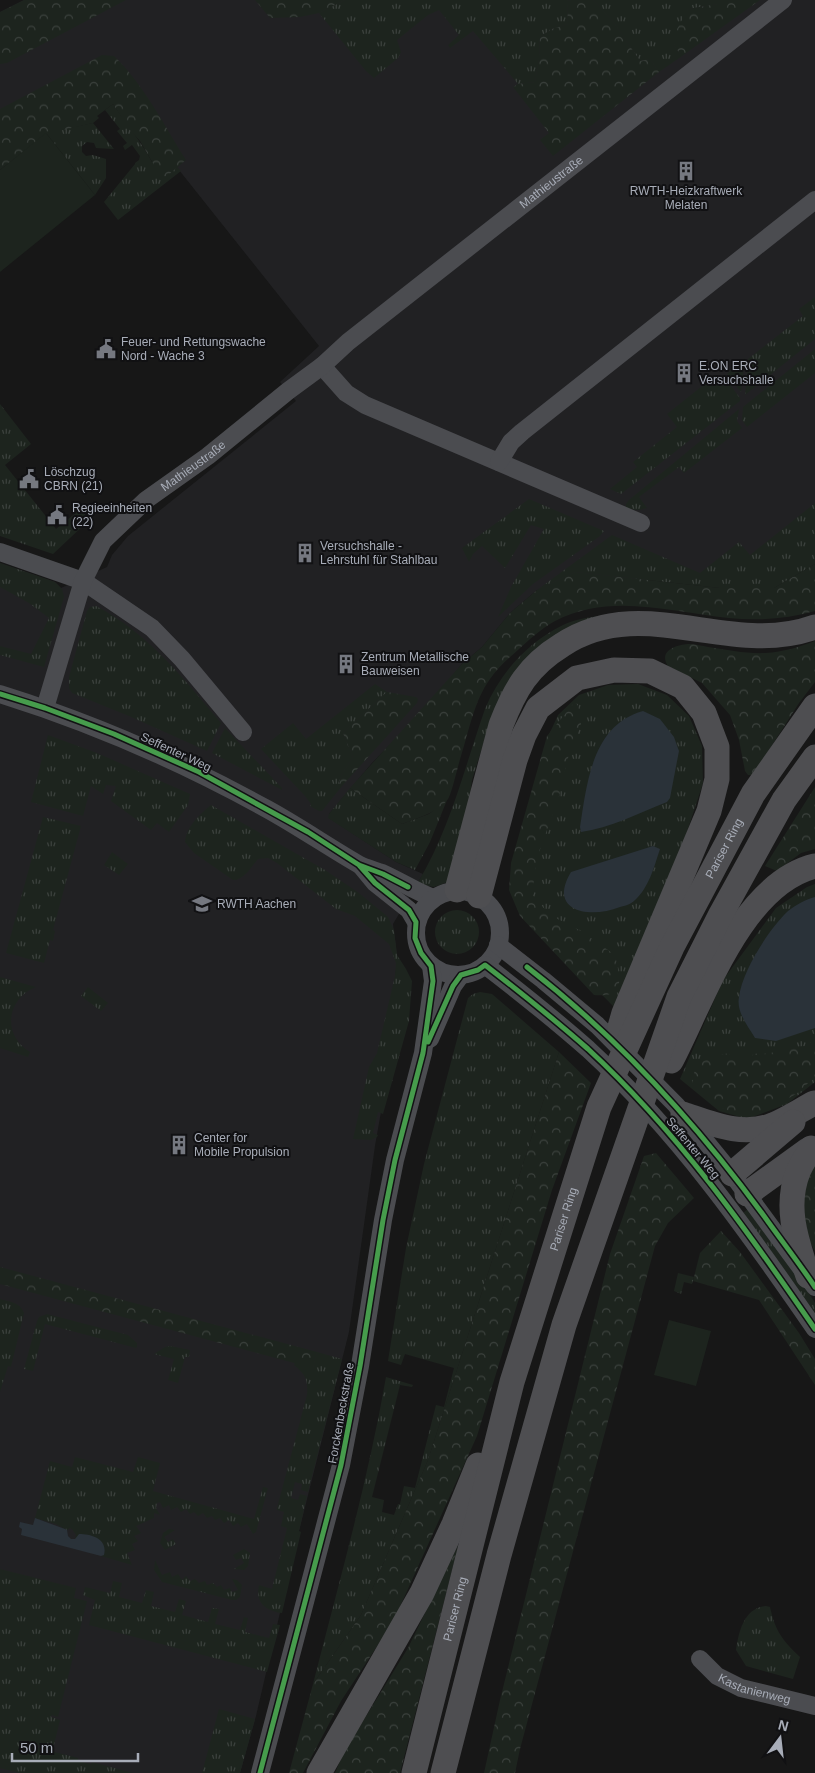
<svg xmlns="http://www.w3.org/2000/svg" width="815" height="1773" viewBox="0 0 815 1773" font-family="Helvetica,sans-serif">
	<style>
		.built { fill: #212123 }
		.grass { fill: url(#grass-tufts) }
		.forest { fill: url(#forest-crowns) }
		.green { fill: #1d241e }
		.water { fill: #2a3239 }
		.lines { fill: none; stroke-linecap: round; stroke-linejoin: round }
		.minor { stroke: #4b4c50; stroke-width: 18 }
		.highway { stroke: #4e4e51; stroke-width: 25 }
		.cycleway-casing { stroke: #111113; stroke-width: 8 }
		.cycleway { stroke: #469c4c; stroke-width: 5 }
		.labels { text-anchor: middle; stroke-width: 4; stroke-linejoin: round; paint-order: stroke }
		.street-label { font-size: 12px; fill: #a8adb8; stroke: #111113 }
		.poi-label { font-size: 12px; fill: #a8adb8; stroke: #111113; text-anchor: start }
	</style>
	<defs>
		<pattern id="grass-tufts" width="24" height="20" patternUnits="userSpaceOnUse" patternTransform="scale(1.25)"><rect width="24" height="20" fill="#1d241e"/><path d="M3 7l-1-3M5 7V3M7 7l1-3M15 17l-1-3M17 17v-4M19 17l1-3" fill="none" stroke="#3b413d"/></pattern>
		<pattern id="forest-crowns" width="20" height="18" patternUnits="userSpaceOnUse" patternTransform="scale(1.25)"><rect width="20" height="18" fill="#1d241e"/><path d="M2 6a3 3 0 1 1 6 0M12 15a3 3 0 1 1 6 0" fill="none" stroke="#3b413d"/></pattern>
	</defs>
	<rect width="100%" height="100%" fill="#171717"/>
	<path class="built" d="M24,0H815V564L537,590L510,613L482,647L462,664L426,708L372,763L329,814V818L396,862L423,874L393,924L397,955L389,1066L375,1146L349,1332L299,1531L256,1716L240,1773H0V563L55,582L61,588L107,567L112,555L128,536L296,401L280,382L319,346L105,77L0,135V12Z"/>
	<path class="grass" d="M345,0H571L567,1L568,24L552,29L540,37L539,59L535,82L518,84L473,31L450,48L448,45L459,35L439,10L428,15L397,40L401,52L398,58L374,78L366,71L319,13Z
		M593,0H718V4L688,9L674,46L682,56L659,72L650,59L640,61L612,20Z
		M113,104C126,124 141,141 152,162L177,167L181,171L118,220L104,202L135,164V163L139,160L140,156L132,145L125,150L123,146L127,143L117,131L120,129L105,110Z
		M93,123L114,149L96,148L94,143L87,142L82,146V152L86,156L93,155L106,159V178L95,195L46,133Z
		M815,297V339L745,395L748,359L803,316L799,309Z
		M815,349V373L747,427L742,420L743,407Z
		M745,358L741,392L727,374Z
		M716,375L720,379L724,377L740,398V401L621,494L610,489L637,467L633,462L677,427L667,414Z
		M0,404L31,444L5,465L56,529L83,507L87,522L53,554L0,536Z
		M739,409L737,421L742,428L684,473L679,467L639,497L647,508L639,510L626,509V504L629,500Z
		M529,499L604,531L600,536L533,584L498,617L511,587L544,529L531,525L505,568L482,546L473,554L469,562L462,548Z
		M815,503V564L774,588H720L575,572L537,590L612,535L700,573L739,542L750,555Z
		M0,563L55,582L62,589L64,597L44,667L0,655V646L31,654L49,618L29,603L0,587Z
		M96,606C148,633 184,679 221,723L207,751L129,716L72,693L69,688V677L87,611L90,607Z
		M605,615L490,722L472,780L470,795L448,882L434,887L417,884C450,830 464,769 485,709C500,673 527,643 563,625C575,619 591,617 605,615Z
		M375,684L387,692L343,733L353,757L342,774L339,782L342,786L322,811H319L310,806L311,804L305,796L261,749L293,723L306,739Z
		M638,684L667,695L689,716L702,746L703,783L683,844L615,1008L517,909L548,737L558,715L579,695L608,685Z
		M225,728L282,788V790L212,753Z
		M48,735L97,753L190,794L188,805L169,832L157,823L151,830L111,801L116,786L106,785L103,794L91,786L83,816L31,802Z
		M350,788L402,824L429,814L447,800L430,842L415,870L396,862L328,818L329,814Z
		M211,805L325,870L359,893L388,917L394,930L397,955L406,969L412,981L409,1021L383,1114L378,1112L373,1133L378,1135L377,1137L371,1140L353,1139L369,1067L377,1053L395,976L396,963L389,944L355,916L336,909L277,863L268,858L258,859C251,867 244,880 233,880L194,853L185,842C186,827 200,814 211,805Z
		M43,817L81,826L53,930L55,931L53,941L50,940L44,963L6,953Z
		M112,852L128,864L119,875L104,865Z
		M815,884V1082L787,1104L747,1119L719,1111L680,1079L723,980L776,908L807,887Z
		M435 932a22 22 0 1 1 44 0a22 22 0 1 1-44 0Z
		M0,977L36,987C6,999 2,1035 30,1052L28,1057L0,1048Z
		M88,987L108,1003L101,1011L81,996Z
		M480,992L492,994L559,1052L428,1460L361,1615L313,1684C339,1582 368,1481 386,1377L413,1385L412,1387L400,1385L372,1497L384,1500L382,1512L394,1515L398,1504H400L404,1486L415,1488L436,1405L444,1407L454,1368L405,1354L401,1365L388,1361L406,1248L424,1164L468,998L473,994Z
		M749,1208L795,1271L815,1303V1317L743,1213Z
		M678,1273L694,1277L692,1284L684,1282L681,1294L674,1291Z
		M0,1299C10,1302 20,1302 24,1313L11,1367L8,1366L0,1392Z
		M47,1314L128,1335L137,1343V1347L136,1348L45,1324L33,1371L24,1369L37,1321L39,1317Z
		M170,1346L190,1350L189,1357H185L178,1383L168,1380L174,1359L154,1354L165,1347Z
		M317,1352L342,1359L308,1492L301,1490L302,1484L295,1482L291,1498L298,1500L300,1494L307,1496L299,1531L301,1532L282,1613C266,1611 255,1603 259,1585L272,1589L287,1528L281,1526L284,1512L277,1510V1508L307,1395C308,1380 306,1375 294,1365L295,1362L313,1367Z
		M75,1457L133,1472L138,1457L160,1463L153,1491L254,1519L263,1487L268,1488L256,1532L253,1534L247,1524L241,1527L238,1523L233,1526L229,1520L224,1523L220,1518L215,1520L212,1516L207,1518L203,1513L198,1516L194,1512L190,1514L186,1509L181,1512L177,1507L171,1510L169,1505L163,1508L160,1502L157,1503L156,1508L160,1515L154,1513V1518L136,1526L141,1533L134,1536L138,1541L132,1544L135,1550L127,1553L132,1565L101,1556L104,1555L77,1537L75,1539L76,1535L72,1529L70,1528L67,1530L56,1524L35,1518L50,1461L72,1467Z
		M169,1529L175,1530L164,1537L168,1542L173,1539L176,1544L165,1550L160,1543L163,1533Z
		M244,1549L250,1553L248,1566L244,1570L234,1569L244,1563L241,1558L236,1560L233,1555Z
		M155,1560L162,1575L170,1572L172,1577L178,1574L182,1580L186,1576L190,1581L195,1579L199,1583L205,1581L207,1585L213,1583L217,1587L221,1585L224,1590L230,1588L232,1592L238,1590L232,1579L237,1580L242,1585L240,1597L236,1600H232L162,1582L154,1570Z
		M0,1569L76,1588L74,1598L87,1601L58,1717L52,1715L51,1717L60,1720L53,1749L32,1744L31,1746L78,1758V1761L91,1764L92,1762L133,1773H20L0,1768Z
		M113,1581L122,1583L119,1597L142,1603L146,1590L154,1592L151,1606L175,1612L179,1599L186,1601L182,1615L208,1622L212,1608L219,1609L215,1624L240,1630L244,1617L248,1618L245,1632L269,1638L273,1624L280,1625L267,1672L89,1625L95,1600L83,1595L85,1587L110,1593Z
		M766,1606L770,1607C775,1631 783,1641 800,1657L793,1679L746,1666L736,1650C739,1631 744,1608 766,1606Z
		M219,1709L255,1719L240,1773H202Z"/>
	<path class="forest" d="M24,0H126L7,63L0,64V12Z
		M255,0H345L319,13L300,17L270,18Z
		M571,0H593L612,20L640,61L650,59L659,72L553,156L540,140L549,133L513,87L518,84L535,82L539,59L540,37L552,29L568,24L567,1Z
		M718,0H760L682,56L674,46L677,29L688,9L718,4Z
		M102,55L114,56C144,85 164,125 186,160L167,176L161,177L140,141L130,130L113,104L97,116L99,118L93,123L46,134L0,170V109Z
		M815,564V611C787,619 758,621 729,618C670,612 611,592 555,621C541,629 530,639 519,649C509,658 498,667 490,679C474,701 469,731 461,756C458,765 452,793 448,799C439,812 415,819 402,824L350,788L462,664L482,647L510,613L537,590L575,572L720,588H774Z
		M815,641V682L799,703L753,775H748L745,771L739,740L730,715L702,683L668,666C658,651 676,645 688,644C695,644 702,646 708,647C727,650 747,654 766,653C783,652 799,647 815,641Z
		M387,692L416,697L418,699L417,703L342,786L339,782L342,774L353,757L343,733Z
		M574,703L578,704L581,724L569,754L559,796L537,858L532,895L550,915L581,931L615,955C620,978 627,998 594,995L520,916L509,890L511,863L547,736Z
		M815,787V849L801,853L777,871L765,866Z
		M815,1040V1077L796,1094L772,1108L746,1116L717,1107L692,1084L696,1064L721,1054L745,1056L777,1052L805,1046Z
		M559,1052L591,1083L552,1190L477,1436L393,1622L341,1701L303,1773H289L313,1684L361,1615L428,1460Z
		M656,1153L694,1198L668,1223L655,1246L520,1749L515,1773H484L500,1700L610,1254L644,1156Z
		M815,1163V1251L806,1235L798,1200Z
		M721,1231L740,1252L799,1333L815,1359V1385L759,1300L693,1281L700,1253Z
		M0,1267L317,1352L313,1368L0,1284Z
		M459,1543L400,1773H335L344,1752L408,1648Z"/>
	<path class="green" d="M46,133L95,195L0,272V170Z
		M669,1320L711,1331L696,1386L654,1375Z"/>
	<path class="water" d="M643,711L660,719L674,737L679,751L670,798L667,802C639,813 610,828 581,832L580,827C587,783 592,725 643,711Z
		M653,846L660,849C654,867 649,888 634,901C631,904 625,906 620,907C590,919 547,912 571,872Z
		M815,897V1028L776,1041L755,1038C748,1026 736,1012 739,997C742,971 769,929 788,911C796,905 806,899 815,897Z
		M35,1518L65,1529L67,1530L68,1536L71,1539H75L79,1534C92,1534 108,1539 104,1555L101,1556L21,1535L22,1529L19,1527L20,1522L33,1525Z"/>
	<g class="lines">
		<g class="minor">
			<path d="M322,366L346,393L365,405L641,523"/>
			<path d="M499,462L511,442L522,432L815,200"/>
			<path d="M0,552L83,581L152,628L182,659L243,732"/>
			<path d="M0,694C93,723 182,762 267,809C298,826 327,846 358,864C365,868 374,870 382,873C400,881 415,891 433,898"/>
			<path id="s1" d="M45,708L83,581L103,541L146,500L208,456L288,391L322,366L348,342L783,0"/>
			<path d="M361,866L375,883L409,910L416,922"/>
			<circle cx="458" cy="933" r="42"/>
			<path d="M498,945L543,980L597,1025L676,1105L732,1174L815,1287"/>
			<path d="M485,965C520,992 555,1020 588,1049C677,1131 747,1230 815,1329"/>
			<path d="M430,1039L453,986L461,975"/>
			<path id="s2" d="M700,1659L717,1676L741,1688L815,1706"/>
			<path d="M260,1773L341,1465L360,1366L383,1220L395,1160L423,1053L433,981L431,966"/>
		</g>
		<g class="highway">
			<path d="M457,890L501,725C515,689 528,666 562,645C642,592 730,658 815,627"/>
			<path d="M479,896L515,760L524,735L538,708L577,678L614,670L650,671L683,687L704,713L717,747V779L709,811L624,1013L620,1027"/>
			<path d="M671,1061C703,1000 741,884 815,866"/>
			<path d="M683,1114C713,1124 742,1137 773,1125C787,1119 801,1110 814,1103"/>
			<path d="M732,1174L793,1122"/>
			<path d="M747,1194L808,1150"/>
			<path d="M808,1276C797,1242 784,1208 798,1172C801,1164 807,1156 811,1148"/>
			<path d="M319,1773L422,1593L454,1524L478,1465"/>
			<path id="s3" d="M414,1773L512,1382L599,1107L672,947L753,794L815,706"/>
			<path d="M443,1773L499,1555L564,1325L679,997L721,914L784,800L815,757"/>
		</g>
		<defs>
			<path id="cycleway" d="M0,694L45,708L114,734L199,772L308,832L359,865L383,874L408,887
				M527,967C619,1038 696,1123 764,1216C781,1240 799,1263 815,1287
				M428,1042L453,986L461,975L478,970L485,965C520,992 555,1020 588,1049C677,1131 747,1230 815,1329
				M260,1773L341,1465L360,1366L383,1220L395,1160L423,1053L433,981L431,966L421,953L415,938L416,922L409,910L375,883L359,865"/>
		</defs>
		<use href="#cycleway" class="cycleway-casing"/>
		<use href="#cycleway" class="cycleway"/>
	</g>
	<defs>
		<symbol id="building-bare" viewBox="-9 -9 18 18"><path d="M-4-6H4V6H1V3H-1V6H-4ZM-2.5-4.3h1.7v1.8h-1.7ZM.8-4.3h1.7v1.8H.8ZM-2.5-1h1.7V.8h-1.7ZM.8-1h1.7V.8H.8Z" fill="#757880" stroke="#111113" stroke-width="2.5" paint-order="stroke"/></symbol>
		<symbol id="civic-bare" viewBox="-9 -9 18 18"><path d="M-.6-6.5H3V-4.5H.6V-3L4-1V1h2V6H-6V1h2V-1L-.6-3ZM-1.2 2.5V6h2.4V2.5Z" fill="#757880" stroke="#111113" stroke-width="2.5" paint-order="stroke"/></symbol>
		<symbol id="university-bare" viewBox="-9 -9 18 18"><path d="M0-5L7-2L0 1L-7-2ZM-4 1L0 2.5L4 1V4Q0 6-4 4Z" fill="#757880" stroke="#111113" stroke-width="2.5" paint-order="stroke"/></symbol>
	</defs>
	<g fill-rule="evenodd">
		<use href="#building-bare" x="672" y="157" width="28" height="28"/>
		<use href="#civic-bare" x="92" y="335" width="28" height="28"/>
		<use href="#building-bare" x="670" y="359" width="28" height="28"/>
		<use href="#civic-bare" x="15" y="465" width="28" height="28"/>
		<use href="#civic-bare" x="43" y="501" width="28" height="28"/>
		<use href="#building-bare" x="291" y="539" width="28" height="28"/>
		<use href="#building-bare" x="332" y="650" width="28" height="28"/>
		<use href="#university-bare" x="188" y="890" width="28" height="28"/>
		<use href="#building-bare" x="165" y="1131" width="28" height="28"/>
	</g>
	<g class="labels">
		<g class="street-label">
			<text dy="4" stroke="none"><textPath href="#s1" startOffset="752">Mathieustraße</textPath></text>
			<text dy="4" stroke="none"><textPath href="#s1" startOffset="295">Mathieustraße</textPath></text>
			<text transform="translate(176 752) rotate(25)" y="4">Seffenter Weg</text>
			<text dy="4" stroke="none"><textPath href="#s3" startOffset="979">Pariser Ring</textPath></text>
			<text transform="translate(693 1148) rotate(50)" y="4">Seffenter Weg</text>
			<text dy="4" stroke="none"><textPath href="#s3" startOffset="574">Pariser Ring</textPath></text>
			<text transform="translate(341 1413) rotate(-80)" y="4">Forckenbeckstraße</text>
			<text dy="4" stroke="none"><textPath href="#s3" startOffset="169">Pariser Ring</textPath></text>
			<text dy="4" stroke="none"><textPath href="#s2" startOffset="64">Kastanienweg</textPath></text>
		</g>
		<g class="poi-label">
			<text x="686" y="195" text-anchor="middle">RWTH-Heizkraftwerk<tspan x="686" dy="14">Melaten</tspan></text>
			<text x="121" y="346">Feuer- und Rettungswache<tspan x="121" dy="14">Nord - Wache 3</tspan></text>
			<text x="699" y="370">E.ON ERC<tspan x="699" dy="14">Versuchshalle</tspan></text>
			<text x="44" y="476">Löschzug<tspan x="44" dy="14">CBRN (21)</tspan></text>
			<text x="72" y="512">Regieeinheiten<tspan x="72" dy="14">(22)</tspan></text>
			<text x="320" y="550">Versuchshalle -<tspan x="320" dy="14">Lehrstuhl für Stahlbau</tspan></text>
			<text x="361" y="661">Zentrum Metallische<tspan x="361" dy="14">Bauweisen</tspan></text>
			<text x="217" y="908">RWTH Aachen</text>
			<text x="194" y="1142">Center for<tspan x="194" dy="14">Mobile Propulsion</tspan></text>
		</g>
	</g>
	<g transform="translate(780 1738) rotate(15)" stroke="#111113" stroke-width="4" paint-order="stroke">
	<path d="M0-4L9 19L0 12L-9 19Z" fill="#a8adb8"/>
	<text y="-8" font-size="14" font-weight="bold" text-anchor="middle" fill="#a8adb8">N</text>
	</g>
	<path d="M12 1753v8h126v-8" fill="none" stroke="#a8adb8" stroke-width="2.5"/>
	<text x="20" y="1753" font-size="15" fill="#a8adb8" stroke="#111113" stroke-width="4" paint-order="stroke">50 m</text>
</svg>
